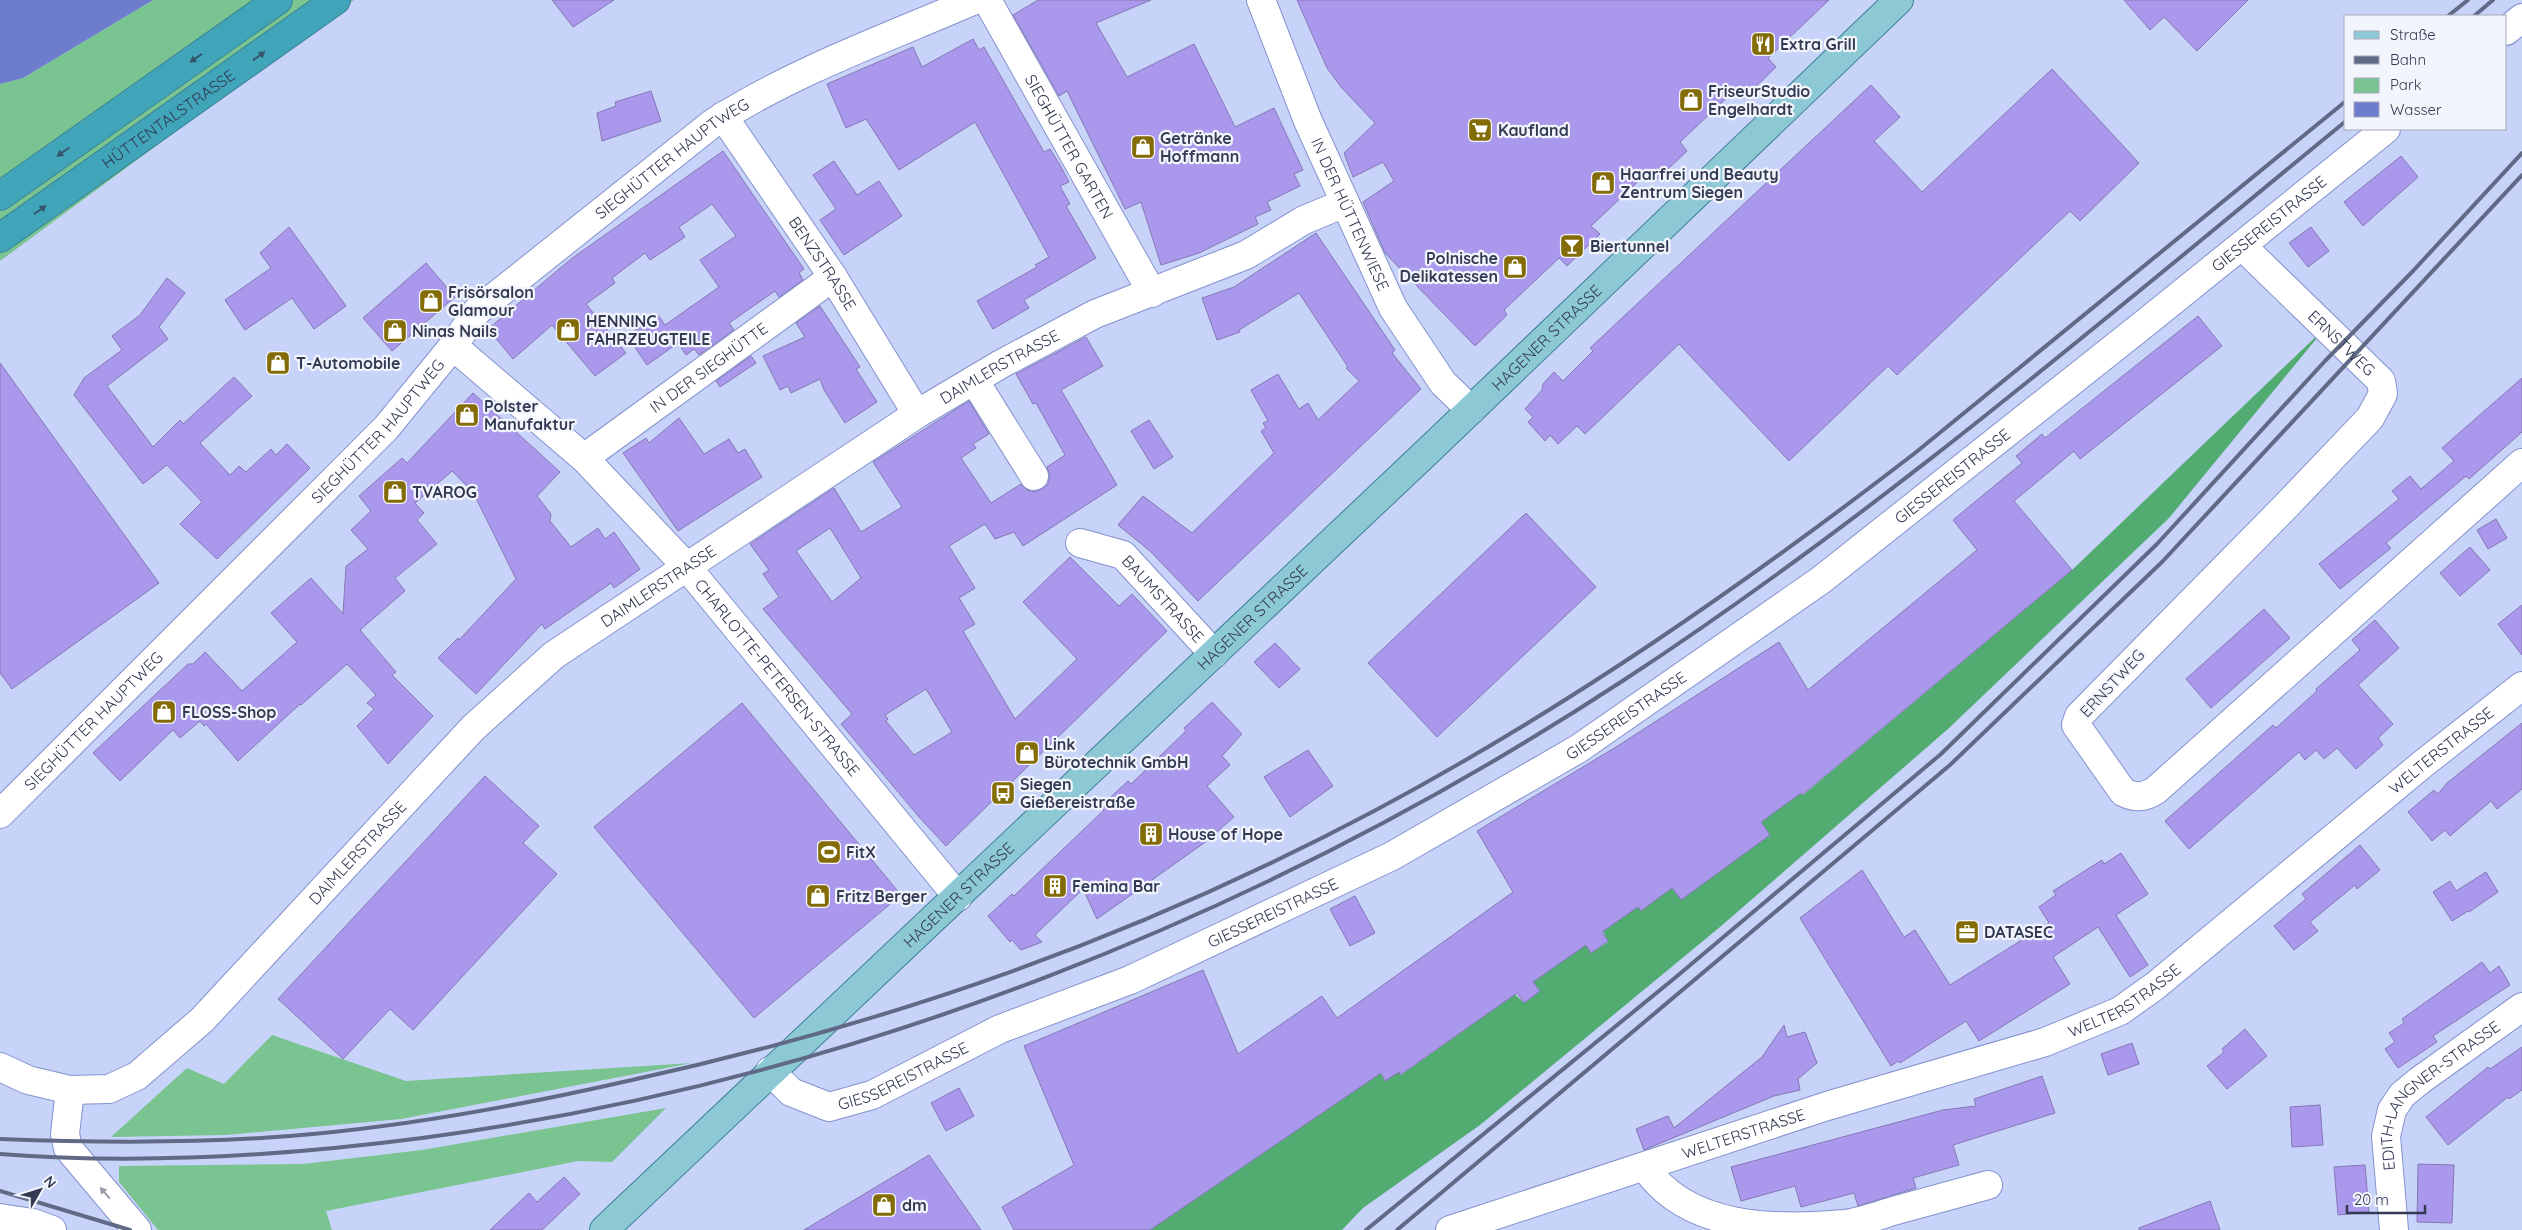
<svg xmlns="http://www.w3.org/2000/svg" width="2522" height="1230" viewBox="0 0 2522 1230" font-family="Quicksand,sans-serif">
	<style>
		.green { fill: #7ac491 }
		.forest { fill: #52ac72 }
		.water { fill: #6c7dcd }
		.building { fill: #aa98ed; stroke: #8578b4; fill-rule: evenodd }
		.lines { fill: none; stroke-linecap: round; stroke-linejoin: round }
		.minor-casing { stroke: #8392ce; stroke-width: 30 }
		.major-casing { stroke: #3b8095; stroke-width: 30 }
		.highway-casing { stroke: #3b8095; stroke-width: 30 }
		.minor { stroke: #fff; stroke-width: 28 }
		.major { stroke: #8cc9d5; stroke-width: 28 }
		.highway { stroke: #40a5b9; stroke-width: 28 }
		.rail { stroke: #606986; stroke-width: 4 }
		.oneway { fill: #36556c }
		.oneway2 { fill: #999ca9 }
		.labels { text-anchor: middle; stroke-width: 4.5; stroke-linejoin: round; paint-order: stroke }
		.poi-label { font-size: 16px; font-weight: bold; fill: #333a53; stroke: #f3f5fc; text-anchor: start }
		.street-label { font-size: 16px; fill: #333a53; stroke: #f3f5fc }
	</style>
	<rect width="100%" height="100%" fill="#c8d3f9"/>
	<path class="green" d="M153,0H354L0,261V84L23,78Z
		M272,1035L406,1081L692,1063L401,1119L227,1135L111,1137L187,1068L224,1084Z
		M666,1108L612,1162L578,1161L326,1211L332,1230H158L119,1182V1166L303,1164L422,1150Z"/>
	<path class="forest" d="M2326,327L2169,518L1948,729L1720,927L1480,1125L1363,1208L1342,1230H1150L1380,1073L1385,1080L1399,1072L1401,1075L1515,994L1524,1003L1540,991L1533,982L1585,944L1591,953L1608,942L1603,931L1638,906L1641,910L1672,888L1770,835L1761,822L1801,793L1803,795L2072,570Z"/>
	<path class="water" d="M0,0H153L23,78L0,84Z"/>
	<path class="building" d="M552,0H614L573,27Z
		M1038,0H1151L1096,23L1127,77L1194,44L1235,127L1274,108L1303,170L1294,174L1300,186L1267,202L1271,210L1255,217L1258,224L1199,253L1161,265L1141,202L1125,209L1067,91L1059,96L1013,15Z
		M1297,0H1829L1768,58L1776,67L1743,99L1734,91L1680,142L1687,151L1654,182L1646,174L1591,226L1600,234L1567,266L1559,258L1504,310L1507,315L1475,346L1385,253L1363,202L1394,181L1383,162L1353,177L1344,153L1375,123L1341,87L1327,68Z
		M2124,0H2248L2197,51L2164,17L2150,30Z
		M973,39L979,50L984,47L1044,152L1050,149L1060,165L1069,182L1060,186L1070,204L1066,206L1096,258L1024,300L1029,308L993,329L977,301L1037,267L1035,265L1049,257L975,122L899,170L866,119L846,128L827,84L913,47L922,67Z
		M2052,69L2139,163L2080,221L2070,211L1897,375L1888,366L1789,461L1679,344L1585,434L1577,426L1558,444L1550,435L1545,441L1528,422L1533,417L1525,409L1542,390L1543,384L1554,372L1563,381L1593,351L1590,348L1871,85L1900,117L1874,141L1922,192Z
		M651,91L661,121L602,141L597,113L616,106L615,102Z
		M723,151L804,269L799,273L803,280L779,297L775,291L729,323L734,330L699,355L694,349L686,355L678,343L647,365L627,336L658,315L665,325L719,287L700,260L736,236L712,204L679,227L685,237L650,260L645,253L612,278L615,283L586,304L626,353L595,376L552,325L513,359L488,329L571,259Z
		M2401,156L2418,177L2363,226L2344,202Z
		M834,161L857,195L879,181L902,216L844,255L820,220L836,209L813,175Z
		M289,227L346,306L314,329L292,298L245,330L225,300L271,268L260,253Z
		M2311,227L2329,251L2308,267L2289,243Z
		M1316,233L1395,350L1392,353L1421,389L1198,601L1150,551L1118,525L1143,496L1192,533L1274,453L1261,431L1266,428L1263,423L1268,421L1251,390L1278,374L1299,409L1308,403L1318,420L1359,381L1346,368L1348,367L1299,293L1239,330L1240,332L1217,340L1202,298L1234,287Z
		M426,263L455,297L392,351L363,318Z
		M167,278L185,293L159,327L168,339L107,386L153,447L180,420L183,424L234,377L252,396L200,443L230,475L239,466L246,472L271,449L276,455L287,444L310,468L217,559L180,524L202,502L167,465L143,484L74,395L84,378L122,350L112,336L140,315Z
		M820,306L860,367L856,369L877,402L845,423L824,390L820,379L791,393L788,386L780,390L763,356L805,337L796,323Z
		M2198,316L2222,346L2080,459L2074,451L2014,501L2072,570L1802,795L1801,793L1761,822L1770,835L1681,900L1672,888L1641,911L1638,907L1602,932L1608,941L1591,953L1586,945L1533,982L1540,991L1524,1003L1517,993L1400,1075L1399,1072L1385,1081L1381,1073L1150,1230H1014L1002,1207L1074,1165L1024,1046L1203,970L1238,1054L1322,996L1337,1018L1513,892L1477,831L1616,747L1779,642L1808,690L1977,550L1953,520L2022,463L2016,456L2042,434L2045,438Z
		M1086,337L1103,366L1061,390L1117,485L1023,546L1014,532L995,539L985,524L949,546L975,588L959,598L975,624L963,631L1015,719L1077,659L1023,602L1070,557L1119,606L1132,594L1167,631L946,846L919,817L841,724L852,714L763,609L779,597L763,574L769,570L750,544L834,488L861,532L902,507L873,462L969,401L989,434L973,444L976,448L961,458L991,503L1021,484L1027,490L1035,492L1042,489L1048,484L1050,476L1047,467L1065,455L1036,403L1033,404L1016,374ZM830,528L861,578L832,602L796,551ZM926,689L952,732L914,755L886,721L888,719L885,715Z
		M751,356L756,363L720,387L716,381Z
		M0,363L159,583L12,689L0,673Z
		M2522,378V432L2469,479L2466,476L2386,543L2391,548L2340,589L2319,564L2399,499L2392,491L2410,476L2421,489L2454,461L2442,448Z
		M473,393L560,472L537,496L551,514L550,521L571,547L598,528L605,539L614,532L640,569L614,588L611,583L545,629L542,624L476,694L438,658L458,638L459,640L516,579L473,492L452,471L415,503L424,513L417,520L437,544L395,578L405,591L360,630L396,672L392,675L433,716L388,764L357,726L374,709L367,703L376,695L347,664L301,705L300,704L238,761L206,724L204,726L200,721L180,738L173,730L120,781L93,753L188,664H193L205,652L242,691L297,642L271,613L311,578L343,614L346,566L368,549L351,530L371,511L359,496L402,458L407,463Z
		M679,418L704,454L729,439L738,453L745,449L762,477L678,531L623,453L646,438L649,443Z
		M1149,420L1173,457L1154,469L1131,431Z
		M1526,513L1596,587L1437,737L1368,663Z
		M2496,519L2507,538L2488,549L2477,530Z
		M2470,547L2490,570L2460,596L2440,573Z
		M2522,605V655L2498,624Z
		M2264,609L2290,638L2211,708L2186,679Z
		M2375,620L2399,648L2358,685L2393,724L2378,738L2383,745L2356,769L2337,748L2324,759L2316,750L2305,760L2299,752L2189,849L2165,821L2273,725L2276,728L2317,691L2316,689L2360,650L2352,640Z
		M1275,643L1300,669L1279,688L1254,662Z
		M1212,702L1242,734L1222,756L1230,765L1207,786L1234,817L1204,843L1097,919L1083,889L1035,935L1042,942L1021,950L1012,940L1010,942L988,916L1012,894L1014,896L1104,810L1101,806L1128,781L1131,784L1186,731L1184,728Z
		M742,703L901,895L754,1018L594,827Z
		M2522,723V789L2497,809L2491,801L2450,836L2445,830L2432,841L2408,812L2434,790L2438,794L2447,783Z
		M1308,750L1333,786L1290,817L1264,777Z
		M485,776L539,826L523,843L557,874L413,1030L390,1009L343,1059L278,999Z
		M2360,845L2380,870L2357,889L2355,885L2310,922L2318,931L2294,950L2274,926L2306,899L2302,894Z
		M2121,853L2148,894L2116,915L2148,965L2130,977L2098,927L2053,957L2070,984L1979,1041L1966,1021L1900,1063L1898,1061L1891,1066L1800,918L1862,870L1904,937L1915,930L1950,985L2049,923L2039,907L2056,895L2053,891L2102,860L2104,864Z
		M2486,872L2498,892L2469,912L2468,911L2452,921L2433,892L2450,881L2456,891Z
		M1355,896L1375,933L1350,946L1330,909Z
		M2482,962L2490,973L2499,966L2510,985L2433,1036L2437,1042L2398,1068L2385,1049L2395,1042L2389,1033L2404,1023L2402,1019Z
		M1784,1025L1787,1037L1805,1032L1817,1063L1798,1079L1800,1090L1774,1096L1644,1150L1636,1129L1668,1116L1674,1128L1762,1057Z
		M2245,1029L2267,1056L2227,1089L2207,1066L2224,1052L2222,1049Z
		M2132,1043L2139,1064L2108,1075L2101,1054Z
		M2522,1047V1090L2509,1099L2508,1097L2448,1145L2426,1117L2488,1067L2490,1069Z
		M2042,1076L2055,1113L1953,1145L1959,1165L1913,1178L1916,1188L1858,1206L1854,1193L1801,1207L1795,1186L1741,1201L1731,1167L1943,1110L1976,1106L1974,1099Z
		M959,1088L974,1116L946,1131L931,1103Z
		M2320,1105L2323,1145L2292,1147L2290,1107Z
		M929,1155L981,1230H804L901,1172Z
		M2418,1164L2454,1165L2452,1223L2417,1222Z
		M2365,1165L2369,1212L2338,1215L2334,1167Z
		M564,1177L580,1194L542,1230H490L529,1193L537,1202Z
		M2210,1201L2220,1230H2139V1228Z"/>
	<g class="lines">
		<defs>
			<g id="minor">
				<path id="s1" d="M987,0L1152,293"/>
				<path id="s2" d="M1261,0L1308,121L1393,308L1443,383L1471,410"/>
				<path d="M2506,31L2522,18"/>
				<path id="s3" d="M723,116L833,277L917,414"/>
				<path id="s4" d="M2242,246L2381,381L2383,394L2370,418L2286,506L2079,716L2076,725L2123,792C2135,798 2144,798 2156,790L2522,463"/>
				<path id="s5" d="M453,346L584,458L686,566L958,897"/>
				<path d="M974,380L1034,476"/>
				<path id="s6" d="M584,458L833,277"/>
				<path id="s7" d="M1080,543L1123,555L1214,654"/>
				<path id="s8" d="M0,814L386,428L453,346L477,311L713,123C794,71 887,38 975,0"/>
				<path id="s9" d="M0,1067L28,1080L70,1090L109,1089L137,1076L202,1020L473,728L554,655L917,414L1001,364L1095,314L1246,255L1304,220L1345,203"/>
				<path id="s10" d="M770,1071L791,1092L829,1107L872,1095L1000,1029L1130,980L1392,856L1578,749L1821,580L2144,324L2386,129"/>
				<path d="M70,1090L65,1134L68,1148L137,1230"/>
				<path d="M1645,1167C1687,1230 1776,1230 1845,1224C1861,1222 1877,1216 1893,1211C1925,1202 1956,1194 1988,1185"/>
				<path d="M0,1218L33,1223L52,1230"/>
				<path id="s11" d="M1450,1230L1827,1106L2045,1042L2120,1011L2155,986L2424,763L2522,686"/>
				<path id="s12" d="M2394,1230L2386,1136L2392,1110L2402,1095L2419,1081L2522,1007"/>
			</g>
			<g id="major">
				<path id="s13" d="M604,1230L1429,450L1899,0"/>
			</g>
			<g id="highway">
				<path d="M0,196L278,0"/>
				<path id="s14" d="M0,238L336,0"/>
			</g>
		</defs>
		<use href="#minor" class="minor-casing"/>
		<use href="#major" class="major-casing"/>
		<use href="#highway" class="highway-casing"/>
		<use href="#minor" class="minor"/>
		<use href="#major" class="major"/>
		<use href="#highway" class="highway"/>
		<path class="rail" d="M2448,16L2468,0
			M2474,16L2493,0
			M0,1139C104,1143 209,1144 313,1134C421,1124 527,1104 632,1080C896,1022 1137,937 1376,810C1567,708 1744,585 1915,453L2346,101
			M0,1154C140,1165 283,1156 422,1138C850,1081 1264,916 1624,680C1879,513 2110,314 2346,121
			M0,1191L130,1230
			M1366,1230L1676,977L1941,754L2157,544L2325,361L2413,271L2522,153
			M1397,1230L1950,765L2162,562L2522,175"/>
	</g>
	<defs><path id="oneway-solid" d="M-6-.8H1V-3.2L6.5 0L1 3.2V.8H-6Z" transform="scale(1.25)"/></defs>
	<g class="oneway">
		<use href="#oneway-solid" transform="translate(259 56) rotate(-36)"/>
		<use href="#oneway-solid" transform="translate(196 58) rotate(145)"/>
		<use href="#oneway-solid" transform="translate(63 152) rotate(145)"/>
		<use href="#oneway-solid" transform="translate(40 210) rotate(-35)"/>
	</g>
	<use class="oneway2" href="#oneway-solid" transform="translate(105 1193) rotate(-131)"/>
	<defs>
		<symbol id="restaurant-square" viewBox="-11 -11 22 22"><rect x="-9" y="-9" width="18" height="18" rx="4" fill="#836b06" stroke="#f3f5fc"/><path d="M-5-6h1v4h1v-4h1v4h1v-4h1v5L-1.5 .5V6h-2V.5L-5-1ZM5-6V6H3V1.5H1.5Q1.5-4 5-6Z" fill="#fff"/></symbol>
		<symbol id="shop-square" viewBox="-11 -11 22 22"><rect x="-9" y="-9" width="18" height="18" rx="4" fill="#836b06" stroke="#f3f5fc"/><path d="M-5-2.5h2.3a2.7 3.5 0 0 1 5.4 0H5L5.5 6h-11ZM-1.5-2.5h3a1.5 2.3 0 0 0-3 0Z" fill="#fff"/></symbol>
		<symbol id="supermarket-square" viewBox="-11 -11 22 22"><rect x="-9" y="-9" width="18" height="18" rx="4" fill="#836b06" stroke="#f3f5fc"/><path d="M-6-5.5h2.5l.6 2H6L4.5 2H-2.5L-4.4-4H-6ZM-1.5 3.2a1.3 1.3 0 1 0 .1 0ZM3 3.2a1.3 1.3 0 1 0 .1 0Z" fill="#fff"/></symbol>
		<symbol id="bar-square" viewBox="-11 -11 22 22"><rect x="-9" y="-9" width="18" height="18" rx="4" fill="#836b06" stroke="#f3f5fc"/><path d="M-6-5H6L.8 .8V4.5H3.5V6h-7V4.5H-.8V.8Z" fill="#fff"/></symbol>
		<symbol id="bus-square" viewBox="-11 -11 22 22"><rect x="-9" y="-9" width="18" height="18" rx="4" fill="#836b06" stroke="#f3f5fc"/><path d="M-5-6H5V4H4V6H2V4H-2V6H-4V4H-5ZM-3.5-4V0h7V-4ZM-3.5 1.2v1.5H-2V1.2ZM2 1.2v1.5H3.5V1.2Z" fill="#fff"/></symbol>
		<symbol id="building-square" viewBox="-11 -11 22 22"><rect x="-9" y="-9" width="18" height="18" rx="4" fill="#836b06" stroke="#f3f5fc"/><path d="M-4-6H4V6H1V3H-1V6H-4ZM-2.5-4.3h1.7v1.8h-1.7ZM.8-4.3h1.7v1.8H.8ZM-2.5-1h1.7V.8h-1.7ZM.8-1h1.7V.8H.8Z" fill="#fff"/></symbol>
		<symbol id="stadium-square" viewBox="-11 -11 22 22"><rect x="-9" y="-9" width="18" height="18" rx="4" fill="#836b06" stroke="#f3f5fc"/><path d="M0-5a6.5 5 0 1 0 0 10a6.5 5 0 1 0 0-10ZM-3.5-1.8h7v3.6h-7Z" fill="#fff"/></symbol>
		<symbol id="office-square" viewBox="-11 -11 22 22"><rect x="-9" y="-9" width="18" height="18" rx="4" fill="#836b06" stroke="#f3f5fc"/><path d="M-6-3h4V-5.5h4V-3h4V5H-6ZM-1-4.5V-3h2v-1.5ZM-6 0V1H6V0Z" fill="#fff"/></symbol>
	</defs>
	<g fill-rule="evenodd">
		<use href="#restaurant-square" x="1749" y="30" width="28" height="28"/>
		<use href="#shop-square" x="1677" y="86" width="28" height="28"/>
		<use href="#supermarket-square" x="1466" y="116" width="28" height="28"/>
		<use href="#shop-square" x="1129" y="133" width="28" height="28"/>
		<use href="#shop-square" x="1589" y="169" width="28" height="28"/>
		<use href="#bar-square" x="1558" y="232" width="28" height="28"/>
		<use href="#shop-square" x="1501" y="253" width="28" height="28"/>
		<use href="#shop-square" x="417" y="287" width="28" height="28"/>
		<use href="#shop-square" x="554" y="316" width="28" height="28"/>
		<use href="#shop-square" x="381" y="317" width="28" height="28"/>
		<use href="#shop-square" x="264" y="349" width="28" height="28"/>
		<use href="#shop-square" x="453" y="401" width="28" height="28"/>
		<use href="#shop-square" x="381" y="478" width="28" height="28"/>
		<use href="#shop-square" x="150" y="698" width="28" height="28"/>
		<use href="#shop-square" x="1013" y="739" width="28" height="28"/>
		<use href="#bus-square" x="989" y="779" width="28" height="28"/>
		<use href="#building-square" x="1137" y="820" width="28" height="28"/>
		<use href="#stadium-square" x="815" y="838" width="28" height="28"/>
		<use href="#building-square" x="1041" y="872" width="28" height="28"/>
		<use href="#shop-square" x="804" y="882" width="28" height="28"/>
		<use href="#office-square" x="1953" y="918" width="28" height="28"/>
		<use href="#shop-square" x="870" y="1191" width="28" height="28"/>
	</g>
	<g class="labels">
		<g class="poi-label">
			<text x="1780" y="50">Extra Grill</text>
			<text x="1708" y="97">FriseurStudio<tspan x="1708" dy="18">Engelhardt</tspan></text>
			<text x="1498" y="136">Kaufland</text>
			<text x="1160" y="144">Getränke<tspan x="1160" dy="18">Hoffmann</tspan></text>
			<text x="1620" y="180">Haarfrei und Beauty<tspan x="1620" dy="18">Zentrum Siegen</tspan></text>
			<text x="1590" y="252">Biertunnel</text>
			<text x="1498" y="264" text-anchor="end">Polnische<tspan x="1498" dy="18">Delikatessen</tspan></text>
			<text x="448" y="298">Frisörsalon<tspan x="448" dy="18">Glamour</tspan></text>
			<text x="586" y="327">HENNING<tspan x="586" dy="18">FAHRZEUGTEILE</tspan></text>
			<text x="412" y="337">Ninas Nails</text>
			<text x="296" y="369">T-Automobile</text>
			<text x="484" y="412">Polster<tspan x="484" dy="18">Manufaktur</tspan></text>
			<text x="412" y="498">TVAROG</text>
			<text x="182" y="718">FLOSS-Shop</text>
			<text x="1044" y="750">Link<tspan x="1044" dy="18">Bürotechnik GmbH</tspan></text>
			<text x="1020" y="790">Siegen<tspan x="1020" dy="18">Gießereistraße</tspan></text>
			<text x="1168" y="840">House of Hope</text>
			<text x="846" y="858">FitX</text>
			<text x="1072" y="892">Femina Bar</text>
			<text x="836" y="902">Fritz Berger</text>
			<text x="1984" y="938">DATASEC</text>
			<text x="902" y="1211">dm</text>
		</g>
		<g class="street-label">
			<text dy="6" stroke="none"><textPath href="#s14" startOffset="206">HÜTTENTALSTRASSE</textPath></text>
			<text dy="6" stroke="none"><textPath href="#s1" startOffset="168">SIEGHÜTTER GARTEN</textPath></text>
			<text dy="6" stroke="none"><textPath href="#s8" startOffset="942">SIEGHÜTTER HAUPTWEG</textPath></text>
			<text dy="6" stroke="none"><textPath href="#s2" startOffset="232">IN DER HÜTTENWIESE</textPath></text>
			<text dy="6" stroke="none"><textPath href="#s10" startOffset="1771">GIESSEREISTRASSE</textPath></text>
			<text dy="6" stroke="none"><textPath href="#s3" startOffset="178">BENZSTRASSE</textPath></text>
			<text dy="6" stroke="none"><textPath href="#s13" startOffset="1298">HAGENER STRASSE</textPath></text>
			<text dy="6" stroke="none"><textPath href="#s4" startOffset="139">ERNSTWEG</textPath></text>
			<text dy="6" stroke="none"><textPath href="#s9" startOffset="1268">DAIMLERSTRASSE</textPath></text>
			<text dy="6" stroke="none"><textPath href="#s6" startOffset="154">IN DER SIEGHÜTTE</textPath></text>
			<text dy="6" stroke="none"><textPath href="#s8" startOffset="538">SIEGHÜTTER HAUPTWEG</textPath></text>
			<text dy="6" stroke="none"><textPath href="#s10" startOffset="1366">GIESSEREISTRASSE</textPath></text>
			<text dy="6" stroke="none"><textPath href="#s9" startOffset="862">DAIMLERSTRASSE</textPath></text>
			<text dy="6" stroke="none"><textPath href="#s7" startOffset="104">BAUMSTRASSE</textPath></text>
			<text dy="6" stroke="none"><textPath href="#s13" startOffset="892">HAGENER STRASSE</textPath></text>
			<text dy="6" stroke="none"><textPath href="#s5" startOffset="465">CHARLOTTE-PETERSEN-STRASSE</textPath></text>
			<text transform="translate(2112 683) rotate(-47)" y="6">ERNSTWEG</text>
			<text dy="6" stroke="none"><textPath href="#s10" startOffset="961">GIESSEREISTRASSE</textPath></text>
			<text dy="6" stroke="none"><textPath href="#s8" startOffset="132">SIEGHÜTTER HAUPTWEG</textPath></text>
			<text dy="6" stroke="none"><textPath href="#s11" startOffset="1119">WELTERSTRASSE</textPath></text>
			<text dy="6" stroke="none"><textPath href="#s9" startOffset="458">DAIMLERSTRASSE</textPath></text>
			<text dy="6" stroke="none"><textPath href="#s13" startOffset="488">HAGENER STRASSE</textPath></text>
			<text dy="6" stroke="none"><textPath href="#s10" startOffset="556">GIESSEREISTRASSE</textPath></text>
			<text dy="6" stroke="none"><textPath href="#s11" startOffset="714">WELTERSTRASSE</textPath></text>
			<text dy="6" stroke="none"><textPath href="#s10" startOffset="151">GIESSEREISTRASSE</textPath></text>
			<text dy="6" stroke="none"><textPath href="#s12" startOffset="159">EDITH-LANGNER-STRASSE</textPath></text>
			<text dy="6" stroke="none"><textPath href="#s11" startOffset="309">WELTERSTRASSE</textPath></text>
		</g>
	</g>
	<rect x="2344" y="15" width="162" height="115" fill="#f3f5fc" stroke="#a6aab8"/>
	<rect x="2354" y="31" width="25" height="8" fill="#8cc9d5" stroke="#a6aab8"/>
	<text x="2390" y="40" font-size="15" fill="#333a53">Straße</text>
	<rect x="2354" y="56" width="25" height="8" fill="#606986" stroke="#a6aab8"/>
	<text x="2390" y="65" font-size="15" fill="#333a53">Bahn</text>
	<rect x="2354" y="78" width="25" height="15" fill="#7ac491" stroke="#a6aab8"/>
	<text x="2390" y="90" font-size="15" fill="#333a53">Park</text>
	<rect x="2354" y="102" width="25" height="15" fill="#6c7dcd" stroke="#a6aab8"/>
	<text x="2390" y="115" font-size="15" fill="#333a53">Wasser</text>
	<g transform="translate(40 1190) rotate(51)" stroke="#f3f5fc" stroke-width="4" paint-order="stroke">
	<path d="M0-4L9 19L0 12L-9 19Z" fill="#333a53"/>
	<text y="-8" font-size="14" font-weight="bold" text-anchor="middle" fill="#333a53">N</text>
	</g>
	<path d="M2347 1205v8h78v-8" fill="none" stroke="#333a53" stroke-width="2.5"/>
	<text x="2354" y="1205" font-size="15" fill="#333a53" stroke="#f3f5fc" stroke-width="4" paint-order="stroke">20 m</text>
</svg>
